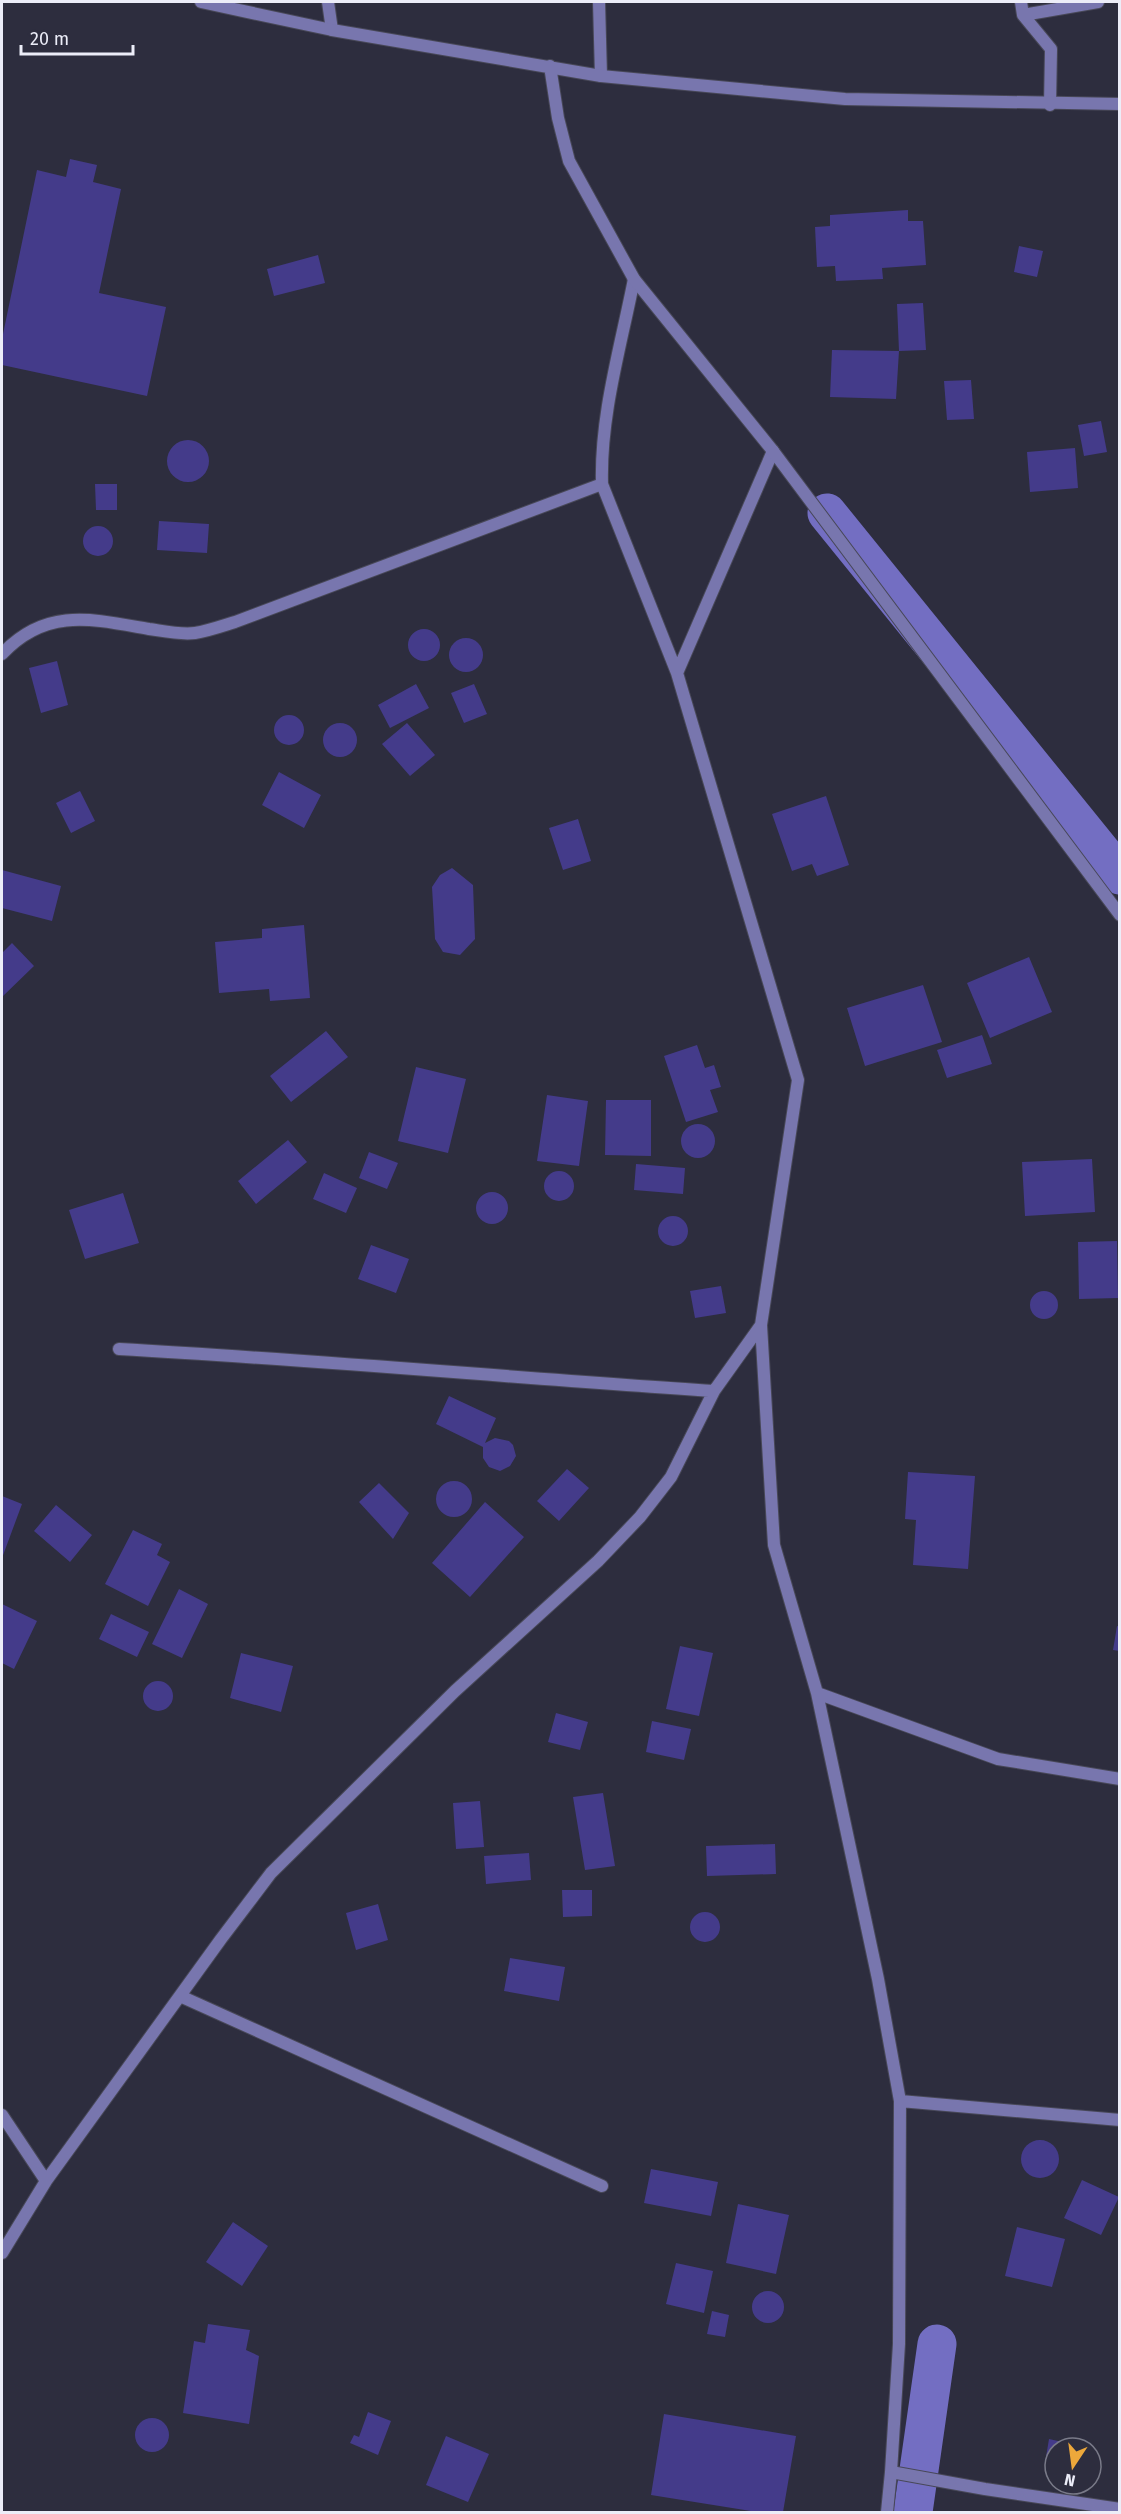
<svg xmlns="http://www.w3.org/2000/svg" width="1121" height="2514" viewBox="0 0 1121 2514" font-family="'Fira Sans',sans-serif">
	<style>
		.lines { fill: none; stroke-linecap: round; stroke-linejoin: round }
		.canal { stroke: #736ec2; stroke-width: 39 }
		.building { fill: #443b8a }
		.minor-casing { stroke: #484858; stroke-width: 14 }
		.tertiary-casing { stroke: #484858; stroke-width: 14 }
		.minor { stroke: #7876ae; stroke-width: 12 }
		.tertiary { stroke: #7876ae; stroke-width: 12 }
	</style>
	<rect width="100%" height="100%" fill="#2d2d3e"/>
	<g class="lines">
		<path class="canal" d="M827,513L1120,875
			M913,2512L937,2344"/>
	</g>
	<path class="building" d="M70,159L97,165L93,182L121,189L99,293L166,307L147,396L2,365V339L37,170L66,177Z
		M908,210V221H923L926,265L882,268L883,279L836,281L835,266L817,267L815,227L830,226V215Z
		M1019,246L1043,251L1037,277L1014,272Z
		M318,255L325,283L274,296L267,269Z
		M923,303L926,350L899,351L897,304Z
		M832,350L899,351L896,399L830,397Z
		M971,380L974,419L947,420L944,381Z
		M1101,421L1107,452L1084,456L1078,425Z
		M167 461a21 21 0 1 1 42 0a21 21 0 1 1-42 0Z
		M1075,448L1078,488L1030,492L1027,452Z
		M95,484H117V510H96Z
		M159,521L209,524L207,553L157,550Z
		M83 541a15 15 0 1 1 30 0a15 15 0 1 1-30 0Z
		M408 645a16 16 0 1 1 32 0a16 16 0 1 1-32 0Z
		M449 655a17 17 0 1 1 34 0a17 17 0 1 1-34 0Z
		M57,661L68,705L41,713L29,668Z
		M416,684L429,708L390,728L378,705Z
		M474,684L487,714L464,723L451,693Z
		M274 730a15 15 0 1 1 30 0a15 15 0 1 1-30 0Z
		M323 740a17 17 0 1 1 34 0a17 17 0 1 1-34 0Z
		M407,723L435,755L410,776L382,744Z
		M279,772L321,795L304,828L262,805Z
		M80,791L95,821L71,833L56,803Z
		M826,796L849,865L817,876L812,864L792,871L772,814Z
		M578,819L591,861L563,870L549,828Z
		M452,868L473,885L475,939L460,955L443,952L435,939L432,887L440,875Z
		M2,870L61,886L52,921L2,908Z
		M304,925L310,998L270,1001L269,989L219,993L215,942L262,938V929Z
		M12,943L34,966L2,997V953Z
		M1029,957L1052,1012L990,1038L967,983Z
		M923,985L942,1042L865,1066L847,1008Z
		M326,1031L348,1057L291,1102L270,1076Z
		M982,1035L992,1064L947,1078L937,1050Z
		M697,1045L705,1068L714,1065L721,1087L710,1090L718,1112L686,1122L664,1056Z
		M416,1067L466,1079L448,1153L398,1141Z
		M547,1095L588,1101L579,1166L537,1161Z
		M606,1100H651V1156L605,1155Z
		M681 1141a17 17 0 1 1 34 0a17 17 0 1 1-34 0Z
		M288,1140L307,1162L256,1204L238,1181Z
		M369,1152L398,1163L387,1189L359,1178Z
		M1092,1159L1095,1212L1025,1216L1022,1162Z
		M636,1164L685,1168L683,1194L634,1190Z
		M544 1186a15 15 0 1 1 30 0a15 15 0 1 1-30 0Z
		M324,1173L357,1188L346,1213L313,1199Z
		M476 1208a16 16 0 1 1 32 0a16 16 0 1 1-32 0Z
		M123,1193L139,1243L85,1259L69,1210Z
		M658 1231a15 15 0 1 1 30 0a15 15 0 1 1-30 0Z
		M1117,1241L1118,1298L1079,1299L1078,1242Z
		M371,1245L409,1259L396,1293L358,1279Z
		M721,1286L726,1313L695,1318L690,1291Z
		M1030 1305a14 14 0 1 1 28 0a14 14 0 1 1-28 0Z
		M449,1396L496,1418L485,1443L495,1438L509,1441L513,1445L516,1456L510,1466L500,1471L489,1467L483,1458V1447L436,1424Z
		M567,1469L589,1488L559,1521L537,1501Z
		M908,1472L975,1476L968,1569L913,1565L916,1520L905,1519Z
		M436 1499a18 18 0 1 1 36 0a18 18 0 1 1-36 0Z
		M379,1483L409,1513L393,1539L359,1502Z
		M2,1496L22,1504L2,1558Z
		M485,1502L524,1537L470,1597L432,1563Z
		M56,1505L92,1535L70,1562L34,1531Z
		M133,1530L162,1544L157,1555L170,1562L148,1606L105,1584Z
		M179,1589L208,1604L182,1658L152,1644Z
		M2,1604L37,1621L14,1669L2,1663Z
		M111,1614L149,1632L137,1657L99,1639Z
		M1117,1626L1120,1627V1651L1113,1650Z
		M680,1646L713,1653L699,1716L666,1709Z
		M241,1653L293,1666L281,1712L230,1698Z
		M143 1696a15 15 0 1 1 30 0a15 15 0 1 1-30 0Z
		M556,1713L588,1722L580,1750L548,1742Z
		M652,1721L691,1729L684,1760L646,1752Z
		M603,1793L615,1866L585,1870L573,1797Z
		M480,1801L484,1847L456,1849L453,1803Z
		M775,1844L776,1874L707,1876L706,1846Z
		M529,1853L531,1880L486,1884L484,1856Z
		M562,1890H592V1916L563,1917Z
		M378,1904L388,1940L356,1950L346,1913Z
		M690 1927a15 15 0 1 1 30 0a15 15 0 1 1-30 0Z
		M510,1958L565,1967L559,2001L504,1991Z
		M1021 2159a19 19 0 1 1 38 0a19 19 0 1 1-38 0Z
		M651,2169L718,2182L711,2216L644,2203Z
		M1082,2180L1119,2197L1101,2235L1064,2218Z
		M738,2204L789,2215L776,2274L726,2263Z
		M233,2222L268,2246L242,2286L206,2262Z
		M1017,2227L1065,2239L1052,2287L1005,2276Z
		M676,2263L713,2271L704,2313L666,2304Z
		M752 2307a16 16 0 1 1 32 0a16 16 0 1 1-32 0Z
		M712,2311L729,2315L725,2337L707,2334Z
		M208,2324L250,2330L246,2350L259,2356L249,2424L183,2413L194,2341L205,2343Z
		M368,2412L391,2421L378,2455L350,2443L354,2435L359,2437Z
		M664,2414L796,2436L783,2512H757L651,2495Z
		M135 2435a17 17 0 1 1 34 0a17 17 0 1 1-34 0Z
		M446,2436L489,2454L468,2502L426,2485Z
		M1049,2439L1076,2445L1075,2448H1055V2465L1045,2463Z"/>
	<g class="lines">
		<defs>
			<path id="minor" d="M328,2L332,30
				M599,2L601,76
				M1021,2L1023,15
				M1050,105L1051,49L1023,15L1098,2
				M2,654C46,607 92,619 149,629C163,631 180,635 195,633C208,631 222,626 235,622L602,484
				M677,673L773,451
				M761,1325L774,1545L817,1693L998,1759L1120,1779
				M119,1349C317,1360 515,1378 714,1391
				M817,1693L878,1979L900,2101L899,2344L891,2472L985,2489L1120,2509
				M180,1996L602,2186
				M900,2101L1120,2120
				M2,2115L46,2181
				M2,2253L46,2181L221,1939L271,1873L455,1691L598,1561L640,1517L671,1477L714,1391L761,1325L798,1080L677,673L602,484C600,415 621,346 634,279
				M887,2512L891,2472"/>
			<path id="tertiary" d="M201,2L332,30L601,76L845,99L1120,104
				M550,66L558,118L569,161L634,279L773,451L1120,915"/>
		</defs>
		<use href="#minor" class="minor-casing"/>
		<use href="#tertiary" class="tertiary-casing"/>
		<use href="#minor" class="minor"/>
		<use href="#tertiary" class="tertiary"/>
	</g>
	<rect width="1121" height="2514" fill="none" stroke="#ecedf8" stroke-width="6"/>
	<g transform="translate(1073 2466) rotate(193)"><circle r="28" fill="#2d2d3e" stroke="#797a88" stroke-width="1.5"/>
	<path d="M0-4.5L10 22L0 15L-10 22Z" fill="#eda83b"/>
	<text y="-9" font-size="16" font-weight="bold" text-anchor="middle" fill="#ecedf8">N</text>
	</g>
	<path d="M21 45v9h112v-9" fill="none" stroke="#ecedf8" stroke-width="3"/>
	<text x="30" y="45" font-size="18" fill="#ecedf8" stroke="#2d2d3e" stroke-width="4.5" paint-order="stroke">20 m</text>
</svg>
